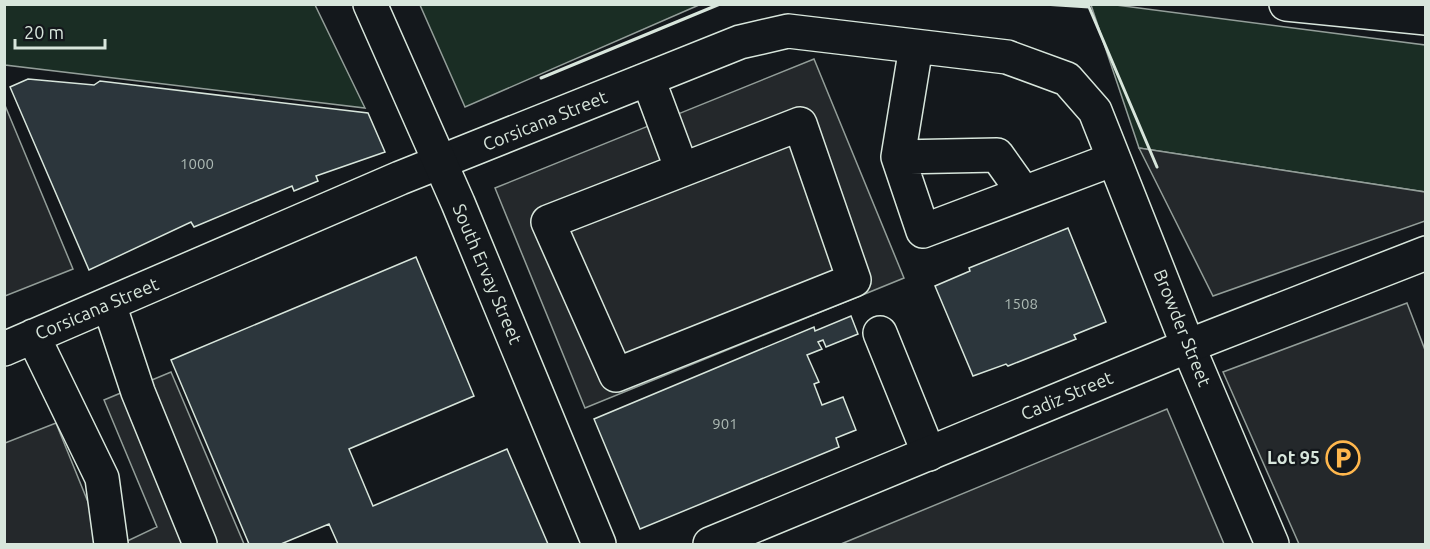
<svg xmlns="http://www.w3.org/2000/svg" width="1430" height="549" viewBox="0 0 1430 549" font-family="Ubuntu,sans-serif">
	<style>
		.green { fill: #1a2d24; stroke: #939e99; stroke-width: 1.5 }
		.parking { fill: #24282b; stroke: #939e99; stroke-width: 1.5 }
		.building { fill: #2c363c; stroke: #d8e6dc; stroke-width: 1.5 }
		.lines { fill: none; stroke-linecap: round; stroke-linejoin: round }
		.minor-casing { stroke: #d8e6dc; stroke-width: 36 }
		.major-casing { stroke: #d8e6dc; stroke-width: 36 }
		.highway-casing { stroke: #d8e6dc; stroke-width: 36 }
		.minor { stroke: #14181c; stroke-width: 33 }
		.major { stroke: #14181c; stroke-width: 33 }
		.highway { stroke: #14181c; stroke-width: 33 }
		.wall { stroke: #d8e6dc; stroke-width: 3 }
		.labels { text-anchor: middle; stroke-width: 4.5; stroke-linejoin: round; paint-order: stroke }
		.number-label { font-size: 15px; fill: #adbab4 }
		.street-label { font-size: 18px; fill: #d8e6dc; stroke: #14181c }
		.poi-label { font-size: 18px; font-weight: bold; fill: #d8e6dc; stroke: #14181c; text-anchor: end }
	</style>
	<rect width="100%" height="100%" fill="#14181c"/>
	<path class="green" d="M5,4L315,5L365,108L5,65Z
		M420,5H699L465,107Z
		M1091,5H1116L1425,45V192L1139,148Z"/>
	<path class="parking" d="M814,59L904,278L585,408L495,188Z
		M4,103L73,269L5,296H4Z
		M1139,148L1425,192V221L1213,296Z
		M1407,303L1425,350V544H1299L1223,372Z
		M171,372L244,544H121L157,527L104,400Z
		M1167,409L1224,544H841Z
		M56,423L105,544H5V443Z"/>
	<path class="building" d="M28,79L94,85L100,81L368,113L385,152L316,176L318,181L294,191L292,186L194,227L191,222L89,270L10,87Z
		M1068,228L1106,322L1074,335L1076,339L1008,366L1006,364L973,376L935,286L970,271L969,268Z
		M416,257L474,396L349,449L373,506L507,449L548,544H338L329,524L281,544H249L171,360Z
		M851,316L858,334L826,347L823,340L818,342L822,349L807,355L819,382L814,384L822,405L843,397L856,430L836,438L839,447L640,529L594,419L814,327L815,331Z"/>
	<g class="lines">
		<defs>
			<path id="minor" d="M916,47L898,157L923,231L1114,159
				M648,79L682,170
				M800,124L854,280L616,375L548,222Z
				M898,157L997,155L1024,193
				M109,304L138,392L200,544
				M880,333L929,454
				M33,336L102,478L111,544
				M4,349L400,178L740,42L788,31L1007,57L1067,79L1095,111L1188,346L1272,544"/>
			<path id="major" d="M370,4L458,203L599,544
				M710,544L1188,346L1426,253"/>
			<path id="highway" d="M1286,4L1426,18"/>
		</defs>
		<use href="#minor" class="minor-casing"/>
		<use href="#major" class="major-casing"/>
		<use href="#highway" class="highway-casing"/>
		<use href="#minor" class="minor"/>
		<use href="#major" class="major"/>
		<use href="#highway" class="highway"/>
		<path class="wall" d="M1043,4L1089,7L1157,167
			M541,78L720,4"/>
	</g>
	<defs>
		<symbol id="parking-ring" viewBox="-11 -11 22 22"><circle r="9.5" fill="#14181c" stroke="#ffb74d" stroke-width="1.5"/><path d="M-3.5-5.5H1a3.5 3.5 0 0 1 0 7H-1V5.5H-3.5ZM-1-3.4V-.6H.8a1.4 1.4 0 0 0 0-2.8Z" fill="#ffb74d"/></symbol>
	</defs>
	<g fill-rule="evenodd">
		<use href="#parking-ring" x="1324" y="439" width="38" height="38"/>
	</g>
	<g class="labels">
		<g class="number-label">
			<text x="197" y="169">1000</text>
			<text x="1021" y="309">1508</text>
			<text x="725" y="429">901</text>
		</g>
		<g class="street-label">
			<text transform="translate(545 121) rotate(-22)" y="6">Corsicana Street</text>
			<text transform="translate(487 274) rotate(67)" y="6">South Ervay Street</text>
			<text transform="translate(97 309) rotate(-23)" y="6">Corsicana Street</text>
			<text transform="translate(1182 328) rotate(68)" y="6">Browder Street</text>
			<text transform="translate(1067 396) rotate(-23)" y="6">Cadiz Street</text>
		</g>
		<g class="poi-label">
			<text x="1320" y="464">Lot 95</text>
		</g>
	</g>
	<rect width="1430" height="549" fill="none" stroke="#d8e6dc" stroke-width="12"/>
	<path d="M15 39v9h90v-9" fill="none" stroke="#d8e6dc" stroke-width="3"/>
	<text x="24" y="39" font-size="18" fill="#d8e6dc" stroke="#14181c" stroke-width="4.5" paint-order="stroke">20 m</text>
</svg>
